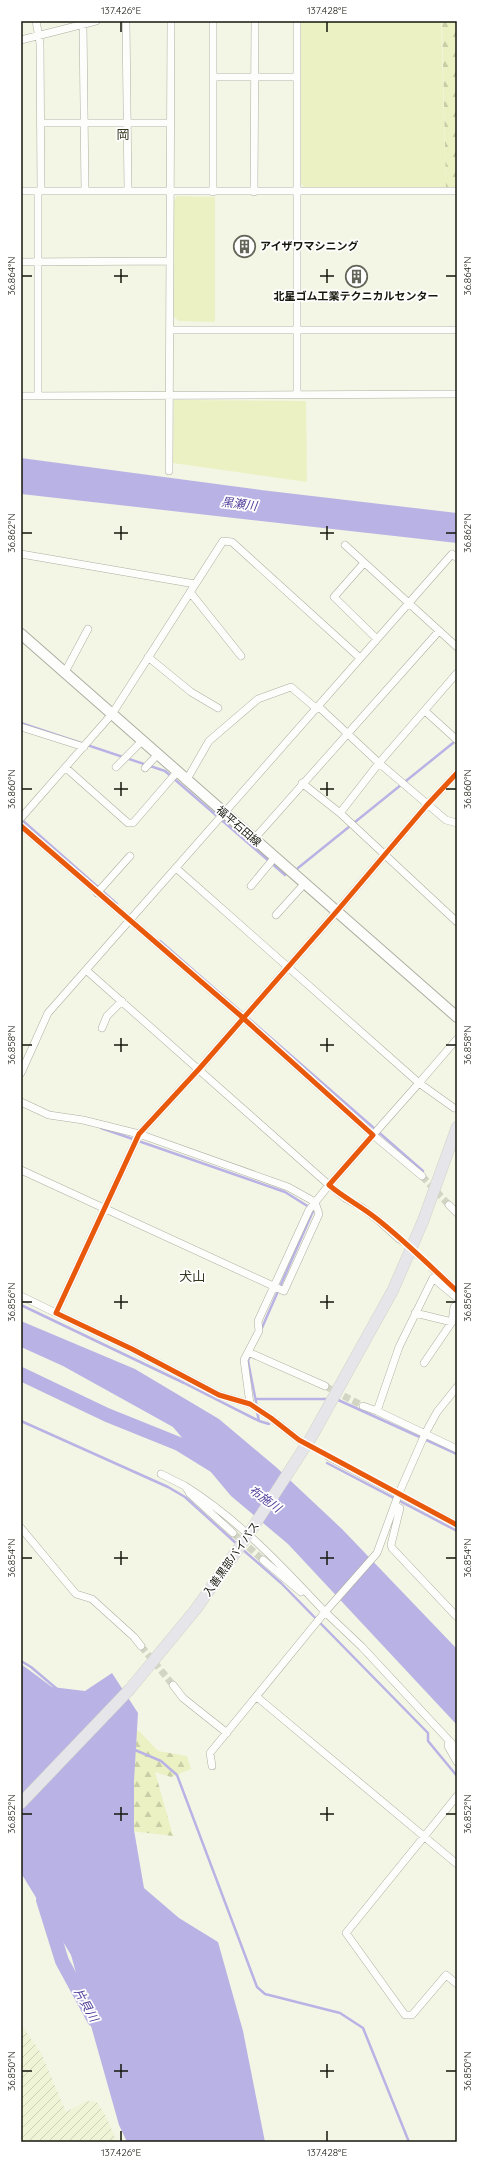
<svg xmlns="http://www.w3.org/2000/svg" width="478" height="2163" viewBox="0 0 478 2163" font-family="Quicksand,'Noto Sans JP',sans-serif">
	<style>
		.industrial { fill: url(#industrial-furrows) }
		.green { fill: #ebf1c2 }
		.forest { fill: url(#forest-firs) }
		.water { fill: #b9b3e5 }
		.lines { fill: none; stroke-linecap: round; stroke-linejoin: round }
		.stream { stroke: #b9b3e5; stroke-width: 2.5 }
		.river { stroke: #b9b3e5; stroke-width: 14 }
		.minor-tunnel { stroke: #d3d5c4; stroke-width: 7; stroke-dasharray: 7 3.5; stroke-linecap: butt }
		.minor-casing { stroke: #acaea1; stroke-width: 8 }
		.secondary-casing { stroke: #acaea1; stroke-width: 12 }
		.trunk-casing { stroke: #d1d2c9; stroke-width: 12 }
		.minor { stroke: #fdfefb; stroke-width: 7 }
		.secondary { stroke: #fdfefb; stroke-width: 10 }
		.trunk { stroke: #e6e6ea; stroke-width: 11 }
		.trunk-bridge-casing { stroke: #d1d2c9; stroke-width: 12; stroke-linecap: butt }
		.trunk-bridge { stroke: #e6e6ea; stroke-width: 11 }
		.cycleway-casing { stroke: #fff; stroke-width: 8 }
		.cycleway { stroke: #e8590c; stroke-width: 5 }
		.ticks { fill: none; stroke: #15170c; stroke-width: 1.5 }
		.labels { text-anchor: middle; stroke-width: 3.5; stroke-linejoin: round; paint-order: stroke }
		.poi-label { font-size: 11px; font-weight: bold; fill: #15170c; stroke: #fff; text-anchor: start }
		.street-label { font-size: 11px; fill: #15170c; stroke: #fff }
		.water-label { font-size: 12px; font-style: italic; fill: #523e9a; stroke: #fff }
		.quarter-label { font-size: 13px; fill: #34371e; stroke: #fff }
		.neatline { fill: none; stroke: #15170c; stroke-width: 1.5 }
		.ticks-label { font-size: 10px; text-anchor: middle; fill: #15170c }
	</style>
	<defs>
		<pattern id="industrial-furrows" width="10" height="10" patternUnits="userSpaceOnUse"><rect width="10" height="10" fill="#f0f4d7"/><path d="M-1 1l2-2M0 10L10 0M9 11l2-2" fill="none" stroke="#cdd0b7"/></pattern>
		<pattern id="forest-firs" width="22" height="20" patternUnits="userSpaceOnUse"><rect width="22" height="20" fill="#ebf1c2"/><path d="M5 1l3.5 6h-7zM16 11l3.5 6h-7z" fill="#c9cea6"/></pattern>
	</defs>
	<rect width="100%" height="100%" fill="#f4f6e5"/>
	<path class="industrial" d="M21,2024L41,2053L66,2112L86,2101L97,2102L106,2116L117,2142H21Z"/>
	<path class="green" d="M301,21H441L446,188H305L301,184Z
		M177,196L215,197V322L179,321L174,317V201Z
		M174,400L306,401L307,482L173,463Z"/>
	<path class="forest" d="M442,21H457V188H446Z
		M117,1714L141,1733L158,1751L187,1756L191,1769L171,1777L155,1772L173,1836L122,1830Z"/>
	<path class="water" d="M21,458L261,490L457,513V543L21,494Z
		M21,1321L135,1369L219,1419L276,1467L342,1529L457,1649V1725L288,1544L231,1496L173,1427L63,1366L21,1347Z
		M21,1664L52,1687L85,1691L112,1673L138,1713L134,1781V1830L144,1888L179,1918L218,1942L243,2031L265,2142H127L119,2125L71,1955L21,1873Z"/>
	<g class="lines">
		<path class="stream" d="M21,723L165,771L285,875
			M22,820L117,904
			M298,868L453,743
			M160,941L423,1171
			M101,1128L285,1192L309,1207
			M21,1305L184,1383L259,1421L269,1424
			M261,1330L314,1209
			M250,1355L248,1361L257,1407
			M256,1399H329
			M336,1399L457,1454
			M257,1412L259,1421
			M21,1421L168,1487L185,1497L238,1545
			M327,1463L457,1531
			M242,1549L281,1583L428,1733V1741L457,1776
			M21,1661L31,1667L57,1689
			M135,1750L161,1761L177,1775L257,1987L265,1994L340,2013L363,2028L409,2142"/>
		<path class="river" d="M21,1374L107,1415L179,1444L213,1465
			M43,1900L62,1961L94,2020"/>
		<path class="minor-tunnel" d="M422,1176L449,1205
			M399,1239L432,1268
			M325,1386L363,1406
			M304,1443L329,1457
			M233,1533L263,1560
			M141,1646L173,1685"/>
		<defs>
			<path id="minor" d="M36,21L40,43L41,191
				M126,21L128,191
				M297,21V395
				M83,24L85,191
				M21,40L96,21
				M213,77H297
				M41,123H170
				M21,191H457
				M213,192V21
				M254,192L255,21
				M21,262L170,261
				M170,330H457
				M21,396L457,394
				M38,396V191
				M169,471L171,21
				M345,545L457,647
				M21,554L195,584
				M364,563L334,597L377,639
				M190,592L241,656
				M148,657L191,692L218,708
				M65,672L88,629
				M319,707L379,763L457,673
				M425,711L457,740
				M21,727L84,747
				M116,767L142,741
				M66,768L128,823H133L177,772
				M145,768L157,755
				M186,781L209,741L258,699L291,687L317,709
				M302,783L340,813L457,922
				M340,813L379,763L446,820L457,823
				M21,818L112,714L223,541L232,542L360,658
				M21,826L242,1017L373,1135L329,1185L345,1198L361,1207L378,1220L399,1239
				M254,839L439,631
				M176,868L419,1083L373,1135L422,1176
				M251,886L275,857
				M97,893L130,856
				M276,915L305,883
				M86,970L329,1185L309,1210L258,1321L259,1331L248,1352L325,1386
				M102,1028L107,1016L122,1001
				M21,1073L48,1013L452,554L457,558
				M21,1102L49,1115L83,1120L139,1134L288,1187L315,1202L319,1214L284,1291L21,1170
				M454,1108L419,1083L457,1039
				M449,1205L457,1213
				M432,1268L457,1291
				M21,1296L56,1313
				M457,1298L433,1278L399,1347L377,1411L457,1449
				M415,1313L452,1322
				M248,1352L244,1360L250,1404
				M424,1363L452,1322L454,1307L457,1304
				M363,1406L377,1411
				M299,1440L271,1418L250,1404L219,1395L132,1349L56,1313L139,1134L199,1069L337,911L427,805L457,773
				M329,1457L457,1525
				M161,1474L185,1486L190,1494L233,1533
				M185,1486C239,1520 282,1566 325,1612L210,1753L212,1766
				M395,1506L400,1508L391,1545L392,1548L457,1617
				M21,1528L76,1594L92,1599L134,1637L141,1646
				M263,1560L301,1592
				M323,1610L362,1647L457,1749
				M325,1612L377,1553L399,1493L425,1434L437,1412L457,1387
				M173,1685L183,1698L227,1733
				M257,1697L457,1864
				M449,1741L448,1746L457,1762
				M457,1796L346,1933L405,2015H412L446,1975L457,1984"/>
			<path id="secondary" d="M21,634L457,1017"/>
			<path id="trunk" d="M312,1436L393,1290L423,1221L457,1127
				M21,1803L130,1689L196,1609L250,1532"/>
		</defs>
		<use href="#minor" class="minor-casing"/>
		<use href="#secondary" class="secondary-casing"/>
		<use href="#trunk" class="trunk-casing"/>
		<use href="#minor" class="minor"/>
		<use href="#secondary" class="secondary"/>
		<use href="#trunk" class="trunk"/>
		<defs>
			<path id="trunk-bridge" d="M250,1532L312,1436"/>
		</defs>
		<use href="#trunk-bridge" class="trunk-bridge-casing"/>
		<use href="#trunk-bridge" class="trunk-bridge"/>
		<defs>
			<path id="cycleway" d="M457,773L427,805L337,911L199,1069L139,1134L56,1313L132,1349L219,1395L250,1404L271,1418L299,1440L457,1525
				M21,826L242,1017L373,1135L329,1185C344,1198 361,1206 377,1219C405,1241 431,1267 457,1291"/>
		</defs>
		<use href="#cycleway" class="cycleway-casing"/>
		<use href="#cycleway" class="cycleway"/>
	</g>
	<path class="ticks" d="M121,22V32M327,22V32M121,269V283M327,269V283M22,276H32M114,276H128M320,276H334M446,276H456M121,526V540M327,526V540M22,533H32M114,533H128M320,533H334M446,533H456M121,782V796M327,782V796M22,789H32M114,789H128M320,789H334M446,789H456M121,1038V1052M327,1038V1052M22,1045H32M114,1045H128M320,1045H334M446,1045H456M121,1295V1309M327,1295V1309M22,1302H32M114,1302H128M320,1302H334M446,1302H456M121,1551V1565M327,1551V1565M22,1558H32M114,1558H128M320,1558H334M446,1558H456M121,1807V1821M327,1807V1821M22,1814H32M114,1814H128M320,1814H334M446,1814H456M121,2064V2078M327,2064V2078M22,2071H32M114,2071H128M320,2071H334M446,2071H456M121,2131V2141M327,2131V2141"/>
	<defs>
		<symbol id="building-ring" viewBox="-11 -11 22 22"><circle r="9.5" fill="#fff" stroke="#636558" stroke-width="1.5"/><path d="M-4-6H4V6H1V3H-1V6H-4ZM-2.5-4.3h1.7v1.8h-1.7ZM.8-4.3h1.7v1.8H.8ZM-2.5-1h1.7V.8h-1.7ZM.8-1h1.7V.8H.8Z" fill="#636558"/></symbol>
	</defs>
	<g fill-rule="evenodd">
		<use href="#building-ring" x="232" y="234" width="25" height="25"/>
		<use href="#building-ring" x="344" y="264" width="25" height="25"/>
	</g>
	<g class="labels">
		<g class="poi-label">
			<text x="260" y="250">アイザワマシニング</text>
			<text x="356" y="300" text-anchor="middle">北星ゴム工業テクニカルセンター</text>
		</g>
		<g class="street-label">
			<text transform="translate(239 826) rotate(41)" y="4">福平石田線</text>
			<text transform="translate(231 1559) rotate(-55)" y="4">入善黒部バイパス</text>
		</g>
		<g class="water-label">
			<text transform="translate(239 504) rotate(7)" y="4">黒瀬川</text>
			<text transform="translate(265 1499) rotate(36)" y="4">布施川</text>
			<text transform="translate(86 2005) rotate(61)" y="4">片貝川</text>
		</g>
		<g class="quarter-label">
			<text x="123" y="139">岡</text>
			<text x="192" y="1281">犬山</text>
		</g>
	</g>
	<rect width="478" height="2163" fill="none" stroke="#ffffff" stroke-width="44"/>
	<rect x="22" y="22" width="434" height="2119" class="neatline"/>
	<g class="ticks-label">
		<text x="121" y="14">137.426°E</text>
		<text x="327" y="14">137.428°E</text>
		<text transform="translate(11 276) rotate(-90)" y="4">36.864°N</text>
		<text transform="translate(467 276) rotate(-90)" y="4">36.864°N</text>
		<text transform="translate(11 533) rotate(-90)" y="4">36.862°N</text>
		<text transform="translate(467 533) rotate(-90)" y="4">36.862°N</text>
		<text transform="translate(11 789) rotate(-90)" y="4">36.860°N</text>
		<text transform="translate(467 789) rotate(-90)" y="4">36.860°N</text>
		<text transform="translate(11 1045) rotate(-90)" y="4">36.858°N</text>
		<text transform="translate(467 1045) rotate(-90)" y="4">36.858°N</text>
		<text transform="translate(11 1302) rotate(-90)" y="4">36.856°N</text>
		<text transform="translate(467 1302) rotate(-90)" y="4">36.856°N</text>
		<text transform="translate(11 1558) rotate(-90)" y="4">36.854°N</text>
		<text transform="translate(467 1558) rotate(-90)" y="4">36.854°N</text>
		<text transform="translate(11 1814) rotate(-90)" y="4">36.852°N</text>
		<text transform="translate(467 1814) rotate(-90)" y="4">36.852°N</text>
		<text transform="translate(11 2071) rotate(-90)" y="4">36.850°N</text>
		<text transform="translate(467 2071) rotate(-90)" y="4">36.850°N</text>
		<text x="121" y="2156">137.426°E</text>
		<text x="327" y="2156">137.428°E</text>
	</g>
</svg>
